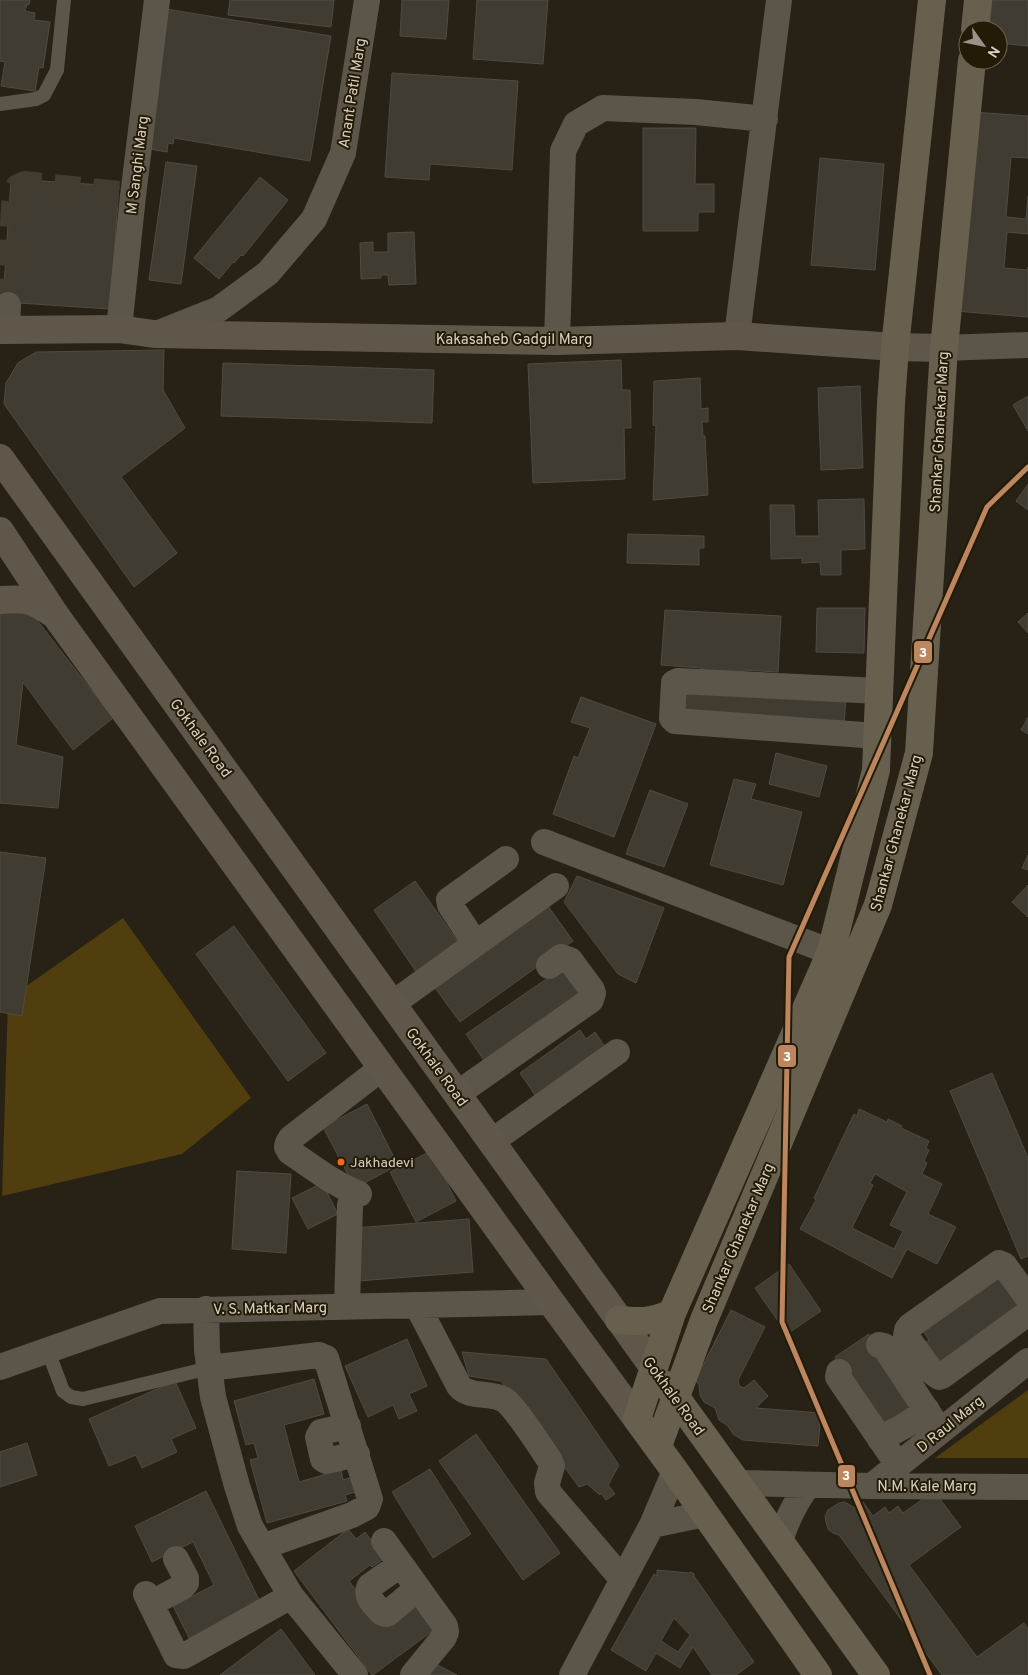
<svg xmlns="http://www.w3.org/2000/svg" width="1028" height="1675" viewBox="0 0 1028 1675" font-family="Overpass,sans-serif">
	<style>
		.green { fill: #503e0e }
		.building { fill: #413c32; stroke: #504b41; fill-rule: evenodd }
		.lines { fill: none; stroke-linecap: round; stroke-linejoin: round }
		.street-tunnel { stroke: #413b30; stroke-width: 26; stroke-dasharray: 26 13; stroke-linecap: butt }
		.lane { stroke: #5c564a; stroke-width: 14 }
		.street { stroke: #5c564a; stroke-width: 26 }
		.secondary { stroke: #5f584a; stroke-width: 28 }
		.primary { stroke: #68604e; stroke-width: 28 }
		.metro-1-casing { stroke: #241b06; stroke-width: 9 }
		.metro-1 { stroke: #bb8660; stroke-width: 5 }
		.bus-dot { fill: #f26522; stroke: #241b06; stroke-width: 2 }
		.labels { text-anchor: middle; stroke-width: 4; stroke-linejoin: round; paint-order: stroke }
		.bus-label { font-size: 14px; fill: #d7d1c5; stroke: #241b06; text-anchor: start }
		.street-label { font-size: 15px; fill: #d7d1c5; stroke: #241b06 }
		.line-badge { stroke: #241b06; stroke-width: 2 }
		.badge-label { font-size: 14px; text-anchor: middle; font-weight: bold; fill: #fff }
	</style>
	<rect width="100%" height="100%" fill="#272116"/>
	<path class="green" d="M123,918L251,1098L182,1154L2,1196L8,999Z
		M1028,1390V1458H935Z"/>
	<path class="building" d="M0,0H30L29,5L27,4L25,11L35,13L34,20L50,22L43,68L39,67L35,91L1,86L5,62L0,61Z
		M230,0H334L331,27L228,15Z
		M402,0H449L446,39L400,36Z
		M477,0H548L543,64L473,59Z
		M992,0H1028V46L998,43V30H989Z
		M166,9L331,36L310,161L174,138L173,144L168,143L167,152L143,148Z
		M392,73L518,81L512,170L430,164L429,180L385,177Z
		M973,112L1028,116V158L1011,157L1006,217L1026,219L1028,196V234L1007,232L1004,268L1028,270V267V317L955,311Z
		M643,128H696L695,184H714V212H698V231H643Z
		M820,158L884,164L875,270L811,265Z
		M166,162L197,166L181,284L149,280Z
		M260,177L288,200L243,256L241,255L234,263L233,262L219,279L194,258Z
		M11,179L119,186L110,309L3,302Z
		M414,232L416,284L389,285L388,275H381V278L361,279L360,243L373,242V252H388V233Z
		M164,350L163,390L185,428L121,477L177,553L134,587L4,404L6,383L18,363L36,352Z
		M621,360L622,390H630L631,428H624L625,479L533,483L528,364Z
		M223,363L434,370L432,423L221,416Z
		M700,378L701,409L708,408V422H702L703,436H705L708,495L653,500L656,426L653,425L654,381Z
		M860,386L863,468L821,470L818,388Z
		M1028,396V431L1013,405Z
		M1028,484V510L1016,501Z
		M864,499L865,549L841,550V575H821L820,562L802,563V558L771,559L770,505H794L795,536H819L818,500Z
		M628,534L704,536V548H699V565L627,563Z
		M23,602L113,718L73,750L23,682L16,745L63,757L58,808L0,803V605Z
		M817,608H865L864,653L816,652Z
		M665,610L781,616L778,672L744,670L743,674L701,672L702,668L661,665Z
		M1028,613V633L1018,622Z
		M679,684L846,695L844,726L677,716Z
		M581,697L656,724L614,837L553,814L574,756L578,758L590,728L571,722Z
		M1028,717V734L1021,730Z
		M776,753L827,766L819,797L769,784Z
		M734,779L756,784L751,799L802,812L783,885L710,865Z
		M650,790L688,804L664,867L626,854Z
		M0,852L46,858L22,1016L0,1012Z
		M1028,855V870L1022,868Z
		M577,876L664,908L636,983L618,974L564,902Z
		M415,881L461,946L419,976L374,910Z
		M1028,885V917L1012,902Z
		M543,899L573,941L460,1022L430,981Z
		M234,926L326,1053L288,1081L196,954Z
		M564,967L583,995L485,1062L466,1034Z
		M580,1030L586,1039L595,1032L607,1050L537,1098L520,1073Z
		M992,1073L1028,1158V1256L1021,1259L950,1091Z
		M367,1104L398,1165L355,1188L323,1127Z
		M859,1109L887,1122L888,1119L902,1126L901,1128L929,1141L926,1148L929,1150L924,1161L927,1163L922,1174L942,1184L928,1214L956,1227L937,1264L907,1249L892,1278L800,1229L816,1200L814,1198L854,1114L857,1116Z
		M431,1151L456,1201L416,1222L390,1172Z
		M237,1171L291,1174L286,1253L232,1249Z
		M875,1174L907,1192L890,1225L903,1231L894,1249L852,1228L873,1185L870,1183Z
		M322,1183L338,1214L308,1229L292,1198Z
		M469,1219L473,1272L358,1281L354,1228Z
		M789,1264L821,1311L787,1334L755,1288Z
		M1000,1269L1024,1304L935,1365L922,1345L929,1340L919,1325Z
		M731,1310L765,1327L738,1380L739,1386L744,1388L754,1380L768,1396L756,1408L821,1413L818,1446L743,1440L733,1434L728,1426L719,1420L715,1408L704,1402L700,1395L699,1384L695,1381Z
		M869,1334L920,1411L883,1431L835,1357Z
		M407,1339L427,1386L409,1394L417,1411L399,1419L393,1405L368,1417L345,1366Z
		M462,1352L546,1359L619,1465L608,1485L615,1494L606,1500L601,1493L600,1495L587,1484L579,1487L501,1381L469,1376Z
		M314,1379L324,1414L284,1425L299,1482L341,1470L343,1480L359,1475L363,1490L345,1495L347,1501L267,1523L250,1460L258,1458L254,1443L246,1445L234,1401Z
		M175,1381L196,1428L171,1439L177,1452L142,1468L136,1455L109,1466L89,1419Z
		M476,1434L560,1553L523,1580L439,1461Z
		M27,1443L37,1475L0,1487V1452Z
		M430,1469L471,1534L433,1558L392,1492Z
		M206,1491L262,1606L191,1642L173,1606L214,1585L193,1542L152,1562L135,1526Z
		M934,1491L961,1527L909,1565L977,1657L1024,1623L1028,1629V1673L1025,1675H942L839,1535L833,1533L828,1529L826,1522L825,1516L828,1510L839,1503L845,1502L855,1508L863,1502L873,1516L885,1507L889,1513L898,1506L903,1513Z
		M348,1529L356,1539L365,1532L385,1558L372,1567L370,1565L349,1581L383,1627L415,1603L435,1629L373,1675H372L294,1571Z
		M657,1570L689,1573L691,1572L694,1574V1576L754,1662L736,1675H712L693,1647L680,1668L656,1653L646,1671L611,1650L654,1574L657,1576ZM674,1618L690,1635L678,1652L661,1641Z
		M281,1629L315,1675H220Z
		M430,1661L457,1675H422Z"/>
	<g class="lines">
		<path class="street-tunnel" d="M8,305L15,191L18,187L25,184L120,194
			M839,1372L879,1345"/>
		<path class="lane" d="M0,104L36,99L44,95L57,70L64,0
			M48,1351L63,1391L71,1397L83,1399L209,1368"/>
		<path class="street" d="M119,329L133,196L157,0
			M7,331L8,305
			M156,334L219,309L268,273L314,219L343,153L367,0
			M737,336L779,0
			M557,341L563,151L576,124L603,108L696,112L765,119
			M944,348L1028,345
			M877,736L675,721L672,718L674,683L678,681L879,691
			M544,842L831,952
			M475,943L450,905L449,900L506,859
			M392,1004L556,886
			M457,1094L591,1000L593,993L592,990L570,960L561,957L549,966
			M491,1142L617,1052
			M359,1194C332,1183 314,1168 290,1152L287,1147L288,1143L291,1138L382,1068
			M1028,1298L1004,1265L999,1263L910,1326L907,1330L906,1336L932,1372L939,1377L942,1376L1028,1313
			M417,1305L459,1386C469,1398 489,1392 503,1399C513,1404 542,1449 550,1461L552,1466L547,1483L548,1492L623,1580
			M347,1306L350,1205
			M206,1309L207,1350L213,1397L237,1486L250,1526L291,1596L355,1675
			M879,1345L884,1346L940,1431
			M0,1367L160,1311L551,1302
			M209,1368L319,1355L326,1358L370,1499L367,1507L352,1515L262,1547
			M839,1372L838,1377L898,1465
			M348,1426L321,1432L318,1437L323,1459L326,1461L357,1454
			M880,1439L906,1425L927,1410
			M737,1483L872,1486L1028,1487
			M872,1486L1028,1361
			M652,1525L705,1514
			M384,1541L445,1626L446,1632L444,1637L413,1675
			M780,1542C786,1520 795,1503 808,1485
			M400,1565L370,1586C364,1596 375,1605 382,1613L387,1614L418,1588
			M146,1594L176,1655L184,1656L291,1596
			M152,1603L182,1587L186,1583V1578L176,1559
			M572,1675L652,1525L675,1471"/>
		<path class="secondary" d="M0,330L119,329L154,334L557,341L737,336L895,347L944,348
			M0,458L654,1368
			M0,531L56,616L551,1302L637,1419
			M0,600C28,598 32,599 55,615"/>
		<path class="primary" d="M975,30L978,0
			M619,1320C642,1322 651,1322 672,1313
			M667,1385L876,1675
			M658,1446L704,1320L878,905L919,753L944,348L972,60
			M818,1675L675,1471L637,1419L672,1313L831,952L876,770L891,403L895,347L932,0"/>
		<defs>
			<path id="metro-1" d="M930,1675L782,1322L789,957L987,507L1028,467"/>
		</defs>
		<use href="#metro-1" class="metro-1-casing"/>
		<use href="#metro-1" class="metro-1"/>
	</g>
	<circle class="bus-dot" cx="341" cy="1162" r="4.5"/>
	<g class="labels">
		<g class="bus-label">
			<text x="350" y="1167">Jakhadevi</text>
		</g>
		<g class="street-label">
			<text transform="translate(352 93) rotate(-81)" y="5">Anant Patil Marg</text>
			<text transform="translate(137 165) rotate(-83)" y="5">M Sanghi Marg</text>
			<text x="514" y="344">Kakasaheb Gadgil Marg</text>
			<text transform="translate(939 432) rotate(-87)" y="5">Shankar Ghanekar Marg</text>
			<text transform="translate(201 738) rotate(54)" y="5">Gokhale Road</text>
			<text transform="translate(896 833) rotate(-75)" y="5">Shankar Ghanekar Marg</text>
			<text transform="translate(437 1067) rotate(54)" y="5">Gokhale Road</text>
			<text transform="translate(738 1238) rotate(-67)" y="5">Shankar Ghanekar Marg</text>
			<text transform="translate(270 1308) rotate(-1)" y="5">V. S. Matkar Marg</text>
			<text transform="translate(674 1396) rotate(54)" y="5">Gokhale Road</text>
			<text transform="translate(950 1424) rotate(-39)" y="5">D Raul Marg</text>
			<text x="927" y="1491">N.M. Kale Marg</text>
		</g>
	</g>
	<g class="line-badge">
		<rect x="913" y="640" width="20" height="24" rx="5" fill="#bb8660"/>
		<rect x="777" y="1044" width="20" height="24" rx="5" fill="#bb8660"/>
		<rect x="837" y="1464" width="19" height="24" rx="5" fill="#bb8660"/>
	</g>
	<g class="badge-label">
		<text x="923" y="657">3</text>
		<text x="787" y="1061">3</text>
		<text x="846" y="1480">3</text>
	</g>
	<g transform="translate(983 45) rotate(123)"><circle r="24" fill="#241b06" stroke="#6c6452"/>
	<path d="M0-4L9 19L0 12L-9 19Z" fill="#999388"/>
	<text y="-8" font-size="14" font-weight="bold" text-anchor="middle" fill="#d7d1c5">N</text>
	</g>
</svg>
